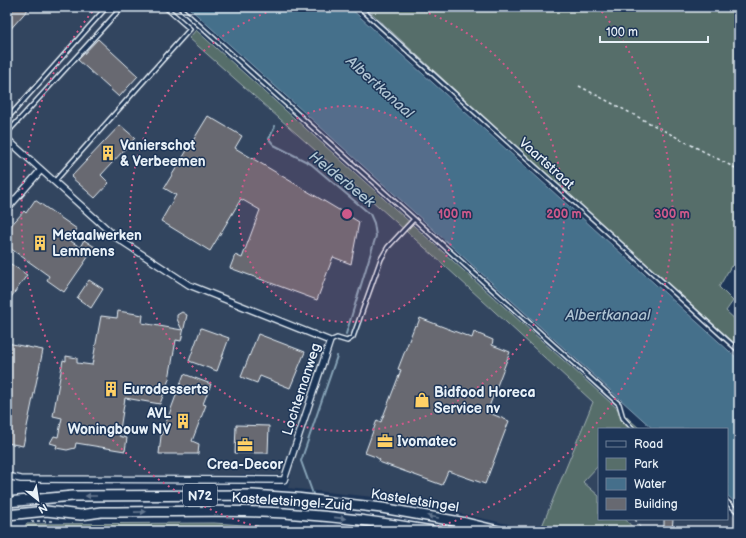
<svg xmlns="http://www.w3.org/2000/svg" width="746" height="538" viewBox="0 0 746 538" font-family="'Balsamiq Sans',sans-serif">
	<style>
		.built { fill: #33455f }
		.green { fill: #576e6a; stroke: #a0b0b1 }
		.water { fill: #456f8b; stroke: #86a3b7 }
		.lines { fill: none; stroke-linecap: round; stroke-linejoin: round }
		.stream { stroke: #86a3b7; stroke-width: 2 }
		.building { fill: #676971; stroke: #e8f1f8 }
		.lane-casing { stroke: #e8f1f8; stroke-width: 6 }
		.street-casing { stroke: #e8f1f8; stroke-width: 8 }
		.primary-casing { stroke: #e8f1f8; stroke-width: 12 }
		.path { stroke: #e8f1f8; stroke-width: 1.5; stroke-dasharray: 3 3; stroke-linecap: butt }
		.lane { stroke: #1d3557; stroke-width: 3 }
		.street { stroke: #1d3557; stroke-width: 5.5 }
		.primary { stroke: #1d3557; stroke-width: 9 }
		.oneway { fill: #64778f }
		.ring { fill: none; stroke: #cd598a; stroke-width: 2; stroke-dasharray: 2 4 }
		.labels { text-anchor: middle; stroke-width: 3; stroke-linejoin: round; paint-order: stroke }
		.shield { fill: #1d3557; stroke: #abb9c8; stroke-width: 1 }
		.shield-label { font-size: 13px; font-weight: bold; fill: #e8f1f8 }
		.poi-label { font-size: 14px; font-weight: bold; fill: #e8f1f8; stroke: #1d3557; text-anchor: start }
		.street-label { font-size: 14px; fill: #e8f1f8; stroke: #1d3557 }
		.water-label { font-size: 15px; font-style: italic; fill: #afc4d2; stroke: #1d3557 }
		.centre { fill: #cd598a; stroke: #1d3557; stroke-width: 2 }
		.ring-label { font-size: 12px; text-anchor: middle; font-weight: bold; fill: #cd598a; stroke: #1d3557; stroke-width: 3; stroke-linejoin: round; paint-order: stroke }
	</style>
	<rect width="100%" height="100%" fill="#1d3557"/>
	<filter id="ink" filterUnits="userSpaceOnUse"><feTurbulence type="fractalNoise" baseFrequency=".025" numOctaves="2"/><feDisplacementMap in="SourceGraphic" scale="8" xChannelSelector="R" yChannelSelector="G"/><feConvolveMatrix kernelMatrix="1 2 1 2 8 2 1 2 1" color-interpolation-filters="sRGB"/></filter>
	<g filter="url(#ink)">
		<path class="built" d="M7,7H171L196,30L189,38L433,255L593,402L540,531L393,499L288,488L291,475L23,476L7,470Z
			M599,465V496L583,482Z
			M727,510L739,521V531H636L625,519H727Z"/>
		<path class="green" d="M365,7H739V269L731,266L719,287L733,301L726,311L738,322L736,325L739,328V347L537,166Z
			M196,30L640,429H599V465L583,482L599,496V519H625L636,531H540L593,402L433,255L189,38Z
			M214,523L258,526L257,531H121V529L26,531V524Z"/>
		<path class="water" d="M188,7H349L739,360V506L727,495V429H653Z"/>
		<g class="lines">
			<path class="stream" d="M275,126L269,139L274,145L311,164L370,214L374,223L376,236L346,334
				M313,494L301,461L337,356
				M329,527L332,531"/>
		</g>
		<path class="building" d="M7,7H30L7,33Z
			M98,39L138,76L119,97L78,60Z
			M208,116L242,136L235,148L359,222L351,264L333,257L317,300L230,268L235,255L242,258L260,210L241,199L210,251L161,221L176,195L164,188Z
			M120,125L135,138L101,175L109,183L95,198L71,177Z
			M35,200L77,229L69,240L80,247L84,240L95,247L64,292L47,280L49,276L7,246V230L24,211L26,213Z
			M11,264L27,275L7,303V269Z
			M89,280L103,289L91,308L77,298Z
			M118,311L143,315L142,323L182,330L177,319V315L182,312L187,315L181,341L176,340L169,379L160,404L125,398L119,436L127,438L125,451L76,443L75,448L67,450L56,448L57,445L50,443L54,436L58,437L62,418L53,416L63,360L66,361V356L77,358V363L92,365L101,316L117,318Z
			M420,318L472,338L474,332L493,340L492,345L510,352L487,412L509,421L485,484L448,471L442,485L379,462L380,460L376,457L365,453L377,420L381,422L401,370L398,369L415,325L417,326Z
			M201,328L229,338L217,371L189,361Z
			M258,334L305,352L290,388L260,376L257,383L241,377Z
			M7,343L43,350L23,446L7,443Z
			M184,374L211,384L203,404L206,405L192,441L199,444L198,454H159L161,436Z
			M236,425L269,426L268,453H235Z
			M664,519H673L672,531H664Z"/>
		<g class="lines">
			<defs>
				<path id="lane" d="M179,7L619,404L623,418L633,429
					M359,7L739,351
					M7,119L105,9L102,7
					M7,133L122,7
					M54,182L190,29L165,7
					M330,341L337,338L347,341L353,337L381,259L388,247L414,219
					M727,502L739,513"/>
				<path id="street" d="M7,139L117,238L189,285L330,341L284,480L21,479L7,476
					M7,209L41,170"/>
				<path id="primary" d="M7,502L73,496L252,495L296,498L382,508L466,523L499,531
					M7,515L46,511L81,515L101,512C166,512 232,509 296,514C342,517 387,523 432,531"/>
			</defs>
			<use href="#lane" class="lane-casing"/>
			<use href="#street" class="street-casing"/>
			<use href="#primary" class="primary-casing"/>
			<path class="path" d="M579,86L739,170
				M7,491L12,493
				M635,519L643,531
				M31,521H53"/>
			<use href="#lane" class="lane"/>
			<use href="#street" class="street"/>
			<use href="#primary" class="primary"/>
		</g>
		<defs><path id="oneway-solid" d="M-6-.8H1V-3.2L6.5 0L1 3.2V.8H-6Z"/></defs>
		<g class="oneway">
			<use href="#oneway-solid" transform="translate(91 496) rotate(180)"/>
			<use href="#oneway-solid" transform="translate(140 512) rotate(-1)"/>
			<use href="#oneway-solid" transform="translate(433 517) rotate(-170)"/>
			<use href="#oneway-solid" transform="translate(340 518) rotate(6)"/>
		</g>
	</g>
	<circle cx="347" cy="214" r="108" fill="#cd598a" fill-opacity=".12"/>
	<g class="ring">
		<circle cx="347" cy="214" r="108"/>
		<path d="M412 7A217 217 0 1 1 282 7"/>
		<path d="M274 531A325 325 0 0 1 96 7M598 7A325 325 0 0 1 420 531"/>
	</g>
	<defs>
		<symbol id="building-bare" viewBox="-9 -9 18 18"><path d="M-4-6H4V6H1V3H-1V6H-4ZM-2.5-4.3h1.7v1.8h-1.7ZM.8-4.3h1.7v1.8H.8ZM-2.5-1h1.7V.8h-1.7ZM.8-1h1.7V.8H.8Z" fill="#ffd166" stroke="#1d3557" stroke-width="2.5" paint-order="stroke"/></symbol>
		<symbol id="shop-bare" viewBox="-9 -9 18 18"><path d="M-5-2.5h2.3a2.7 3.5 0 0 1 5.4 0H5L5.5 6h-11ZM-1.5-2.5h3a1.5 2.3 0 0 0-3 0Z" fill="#ffd166" stroke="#1d3557" stroke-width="2.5" paint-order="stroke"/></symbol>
		<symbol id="office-bare" viewBox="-9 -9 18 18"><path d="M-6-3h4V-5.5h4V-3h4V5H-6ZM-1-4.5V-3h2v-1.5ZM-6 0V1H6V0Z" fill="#ffd166" stroke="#1d3557" stroke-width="2.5" paint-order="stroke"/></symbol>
	</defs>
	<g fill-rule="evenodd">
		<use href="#building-bare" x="97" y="142" width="22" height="22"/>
		<use href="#building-bare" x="29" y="232" width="22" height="22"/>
		<use href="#building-bare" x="100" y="378" width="22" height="22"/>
		<use href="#shop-bare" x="411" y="389" width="22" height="22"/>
		<use href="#building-bare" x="172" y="410" width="22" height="22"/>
		<use href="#office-bare" x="374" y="430" width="22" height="22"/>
		<use href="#office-bare" x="234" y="434" width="22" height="22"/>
	</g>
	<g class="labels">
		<rect class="shield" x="183" y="484" width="34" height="22" rx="3"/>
		<g class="shield-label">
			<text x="200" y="500">N72</text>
		</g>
		<g class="poi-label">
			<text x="120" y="150">Vanierschot<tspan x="120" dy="16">&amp; Verbeemen</tspan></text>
			<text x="52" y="240">Metaalwerken<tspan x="52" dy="16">Lemmens</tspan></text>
			<text x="123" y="394">Eurodesserts</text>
			<text x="434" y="397">Bidfood Horeca<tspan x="434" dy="16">Service nv</tspan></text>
			<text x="171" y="418" text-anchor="end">AVL<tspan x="171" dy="16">Woningbouw NV</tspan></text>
			<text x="397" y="446">Ivomatec</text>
			<text x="245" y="469" text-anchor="middle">Crea-Decor</text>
		</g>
		<g class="street-label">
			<text transform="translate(547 163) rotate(42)" y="5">Vaartstraat</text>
			<text transform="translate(301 389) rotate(-72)" y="5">Lochtemanweg</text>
			<text transform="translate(415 500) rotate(9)" y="5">Kasteletsingel</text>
			<text transform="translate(292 501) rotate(4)" y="5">Kasteletsingel-Zuid</text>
		</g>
		<g class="water-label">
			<text transform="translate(380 87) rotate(42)" y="5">Albertkanaal</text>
			<text transform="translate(342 179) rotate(39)" y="5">Helderbeek</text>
			<text x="608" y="320">Albertkanaal</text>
		</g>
	</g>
	<circle cx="347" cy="214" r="6" class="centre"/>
	<g class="ring-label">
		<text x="455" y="218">100 m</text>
		<text x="564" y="218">200 m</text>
		<text x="672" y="218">300 m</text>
	</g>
	<rect width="746" height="538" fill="none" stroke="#1d3557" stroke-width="24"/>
	<rect x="12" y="12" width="722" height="514" fill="none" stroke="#e8f1f8" stroke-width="1.5" filter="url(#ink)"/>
	<rect x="598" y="428" width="130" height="92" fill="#1d3557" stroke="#6e8097"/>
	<rect x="606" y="441" width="20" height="6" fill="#1d3557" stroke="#6e8097"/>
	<text x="634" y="448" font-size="12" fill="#e8f1f8">Road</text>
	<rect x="606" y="458" width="20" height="12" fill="#576e6a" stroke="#6e8097"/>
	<text x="634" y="468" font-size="12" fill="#e8f1f8">Park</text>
	<rect x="606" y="478" width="20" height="12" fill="#456f8b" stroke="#6e8097"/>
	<text x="634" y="488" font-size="12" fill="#e8f1f8">Water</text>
	<rect x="606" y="498" width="20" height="12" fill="#676971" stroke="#6e8097"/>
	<text x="634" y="508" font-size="12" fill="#e8f1f8">Building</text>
	<g transform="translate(38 500) rotate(150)" stroke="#1d3557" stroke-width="3" paint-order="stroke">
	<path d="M0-3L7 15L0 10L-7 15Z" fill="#e8f1f8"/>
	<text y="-6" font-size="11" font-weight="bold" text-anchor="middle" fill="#e8f1f8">N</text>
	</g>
	<path d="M600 36v6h108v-6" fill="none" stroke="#e8f1f8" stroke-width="2"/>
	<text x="606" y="36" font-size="12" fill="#e8f1f8" stroke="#1d3557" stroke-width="3" paint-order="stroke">100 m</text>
</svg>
